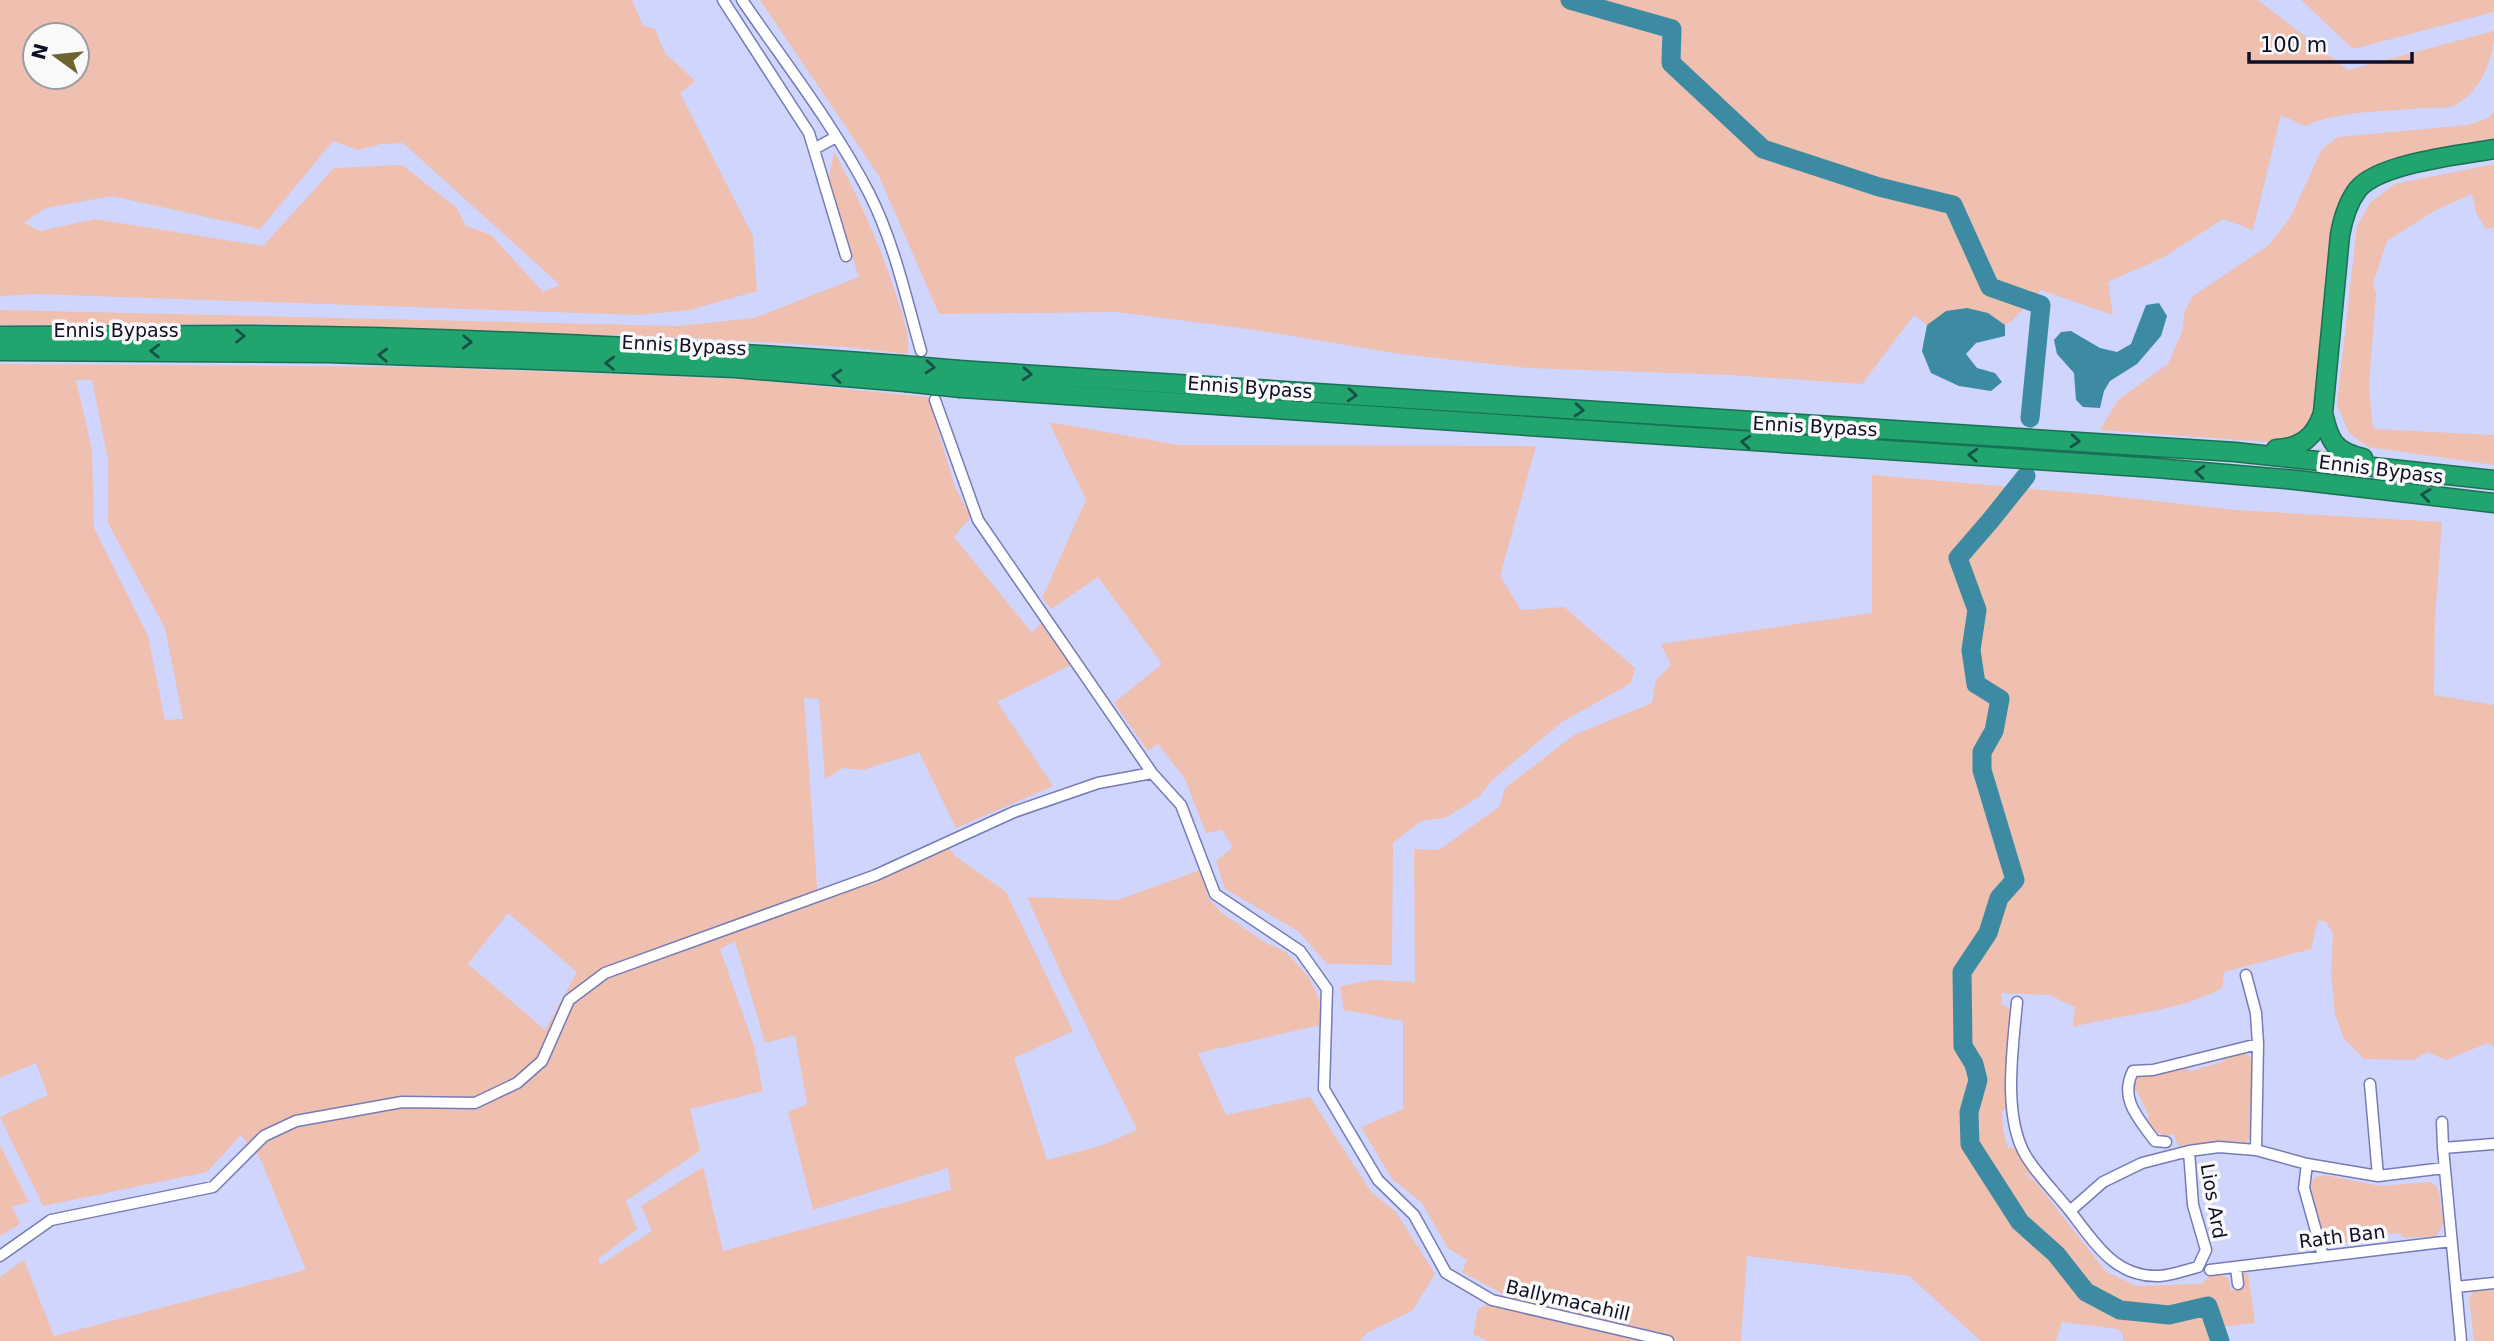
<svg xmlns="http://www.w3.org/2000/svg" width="2494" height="1341" viewBox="0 0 2494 1341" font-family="'DejaVu Sans',sans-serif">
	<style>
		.green { fill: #efbfaf; fill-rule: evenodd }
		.water { fill: #3c8ba2 }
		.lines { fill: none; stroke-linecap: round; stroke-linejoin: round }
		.river { stroke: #3c8ba2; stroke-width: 19 }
		.street-casing { stroke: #757bb7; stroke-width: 13 }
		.highway-casing { stroke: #1a7054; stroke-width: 21 }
		.street { stroke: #fff; stroke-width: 10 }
		.highway { stroke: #21a46d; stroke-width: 18 }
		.highway-bridge-casing { stroke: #1a7054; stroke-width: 21; stroke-linecap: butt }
		.highway-bridge { stroke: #21a46d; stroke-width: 18 }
		.oneway { stroke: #175246 }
		.labels { text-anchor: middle; stroke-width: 7; stroke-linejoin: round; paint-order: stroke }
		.street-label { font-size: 19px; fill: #0e0f26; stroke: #f9f9f9 }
	</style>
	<rect width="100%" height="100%" fill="#d0d5fd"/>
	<path class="green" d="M0,0H632L643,26L655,29L665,53L695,81L680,93L753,236L757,291L690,310L638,315L37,294L0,296ZM35,35H77V77H35ZM333,141L358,150L381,144L403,143L560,285L543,292L491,235L466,226L457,208L402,165L334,168L263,246L95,219L40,231L24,223L46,208L112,196L260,229Z
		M760,0H2258L2348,70L2494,31C2494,58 2481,92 2455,105C2447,109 2433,108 2423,108C2384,112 2340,110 2305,126L2281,115L2253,230L2223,219L2164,257L2108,282L2113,315L2041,290L2011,322L2005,325L1988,313L1946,311L1927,325L1914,315L1862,384L1729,375L1528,368L1401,354L1248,329L1116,312L939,314L879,176Z
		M2301,0H2494V12L2353,49Z
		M2494,111V145L2371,171L2341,202L2333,222L2317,413L2303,433L2284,443L2100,430L2118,400L2168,364L2182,332L2185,310L2193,296L2269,245L2290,218L2322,149L2338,137L2468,125L2489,118Z
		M834,152C860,200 882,249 898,301C904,320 910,335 908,354L847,347L691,338L271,324L0,325V310L678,326L754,318L859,277L833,199L829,177Z
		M2494,164V227L2486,229L2476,213L2472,194L2434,211L2387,241L2373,283L2376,294L2369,386L2373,429L2494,435V465L2368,447L2349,433L2337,405L2357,226L2371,202L2395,184Z
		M0,364L417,367L743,379L928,397L955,487L971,517L954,537L1032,633L1041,623L1071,665L997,702L1053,786L956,828L919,752L863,770L843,768L825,779L819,699L804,698L818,901L949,848L955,856L1006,892L1073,1031L1014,1058L1047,1160L1103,1145L1137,1130L1066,984L1027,897L1118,900L1200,870L1209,899L1222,913L1266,943L1286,952L1308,976L1319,998L1321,1025L1198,1053L1226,1115L1310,1097L1371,1192L1396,1212L1435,1274L1412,1311L1367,1333L1360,1341H0V1277L24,1260L54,1336L306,1270L260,1158L241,1135L207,1172L43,1206L0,1117L48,1095L36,1063L0,1078ZM76,380H92L108,460V523L165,628L183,719L165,720L148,636L94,528L92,450ZM508,913L577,972L545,1030L468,964ZM735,941L765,1043L795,1035L807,1104L788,1112L813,1210L948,1168L951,1190L723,1251L703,1167L641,1206L652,1231L600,1265L598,1259L637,1229L626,1201L700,1151L690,1109L763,1091L754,1046L720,949Z
		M1049,422L1179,445L1536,446L1500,576L1521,610L1564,607L1635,668L1631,683L1562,722L1491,781L1479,797L1445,818L1421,821L1393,843L1392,965L1327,964L1298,931L1225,889L1216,861L1233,847L1222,830L1206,833L1185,779L1158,744L1148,751L1114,703L1162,664L1098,577L1051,609L1042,598L1086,500Z
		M1872,475L2102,495L2235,510L2442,522L2435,619L2434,695L2494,705V1046L2488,1043L2446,1060L2427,1052L2413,1060L2364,1059L2344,1039L2335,1014L2331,973L2333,934L2326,922L2318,920L2311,949L2224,972L2222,988C2180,1012 2121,1014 2073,1027L2075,1007L2049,995L2002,993V1005L2008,1007L2012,1015L2009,1107L2002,1112L2003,1131L2008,1148H2017L2034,1178L2018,1169L2036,1182L2106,1272L2137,1286L2202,1284L2208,1277L2219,1273L2229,1279L2231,1291L2243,1287V1274L2248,1273L2255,1323L2222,1327L2220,1315L2206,1317L2210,1341H2123V1335L2118,1329L2062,1322L2056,1341H1981L1909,1276L1747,1256L1741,1341H1487L1473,1334L1478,1309L1505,1295L1462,1272L1467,1260L1448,1248L1422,1203L1392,1179L1361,1127L1403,1109V1021L1344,1010L1340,986L1373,980L1415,982L1414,849L1439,850L1500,806L1505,788L1574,735L1652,703L1656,680L1671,665L1661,644L1872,613Z
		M2240,1052L2247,1054L2253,1060L2252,1133L2248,1141L2240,1145L2221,1142L2178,1146L2174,1134L2165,1136L2157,1132L2146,1120L2149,1116L2137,1091H2133L2132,1080L2136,1076L2153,1075L2183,1067L2190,1071L2222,1062L2225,1056Z
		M0,1145L29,1202L12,1207L20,1224L0,1236Z
		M2325,1175L2380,1186L2430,1182L2438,1188L2444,1223L2436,1236L2404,1238L2400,1233L2369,1235L2367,1241L2332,1244C2318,1230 2312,1202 2311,1182L2316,1177Z
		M2494,1288V1341H2474L2469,1297L2474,1291Z"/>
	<path class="water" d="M2159,303L2167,316L2161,336L2137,364L2110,381L2104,391L2100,408L2083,407L2076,400L2074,373L2057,354L2054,340L2061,332L2071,331L2100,348L2117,352L2131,344L2146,305Z
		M1967,308L1988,313L2005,325V336L1976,343L1966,354L1977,368L1995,373L2002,382L1991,391L1959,386L1931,373L1922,351L1927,325L1946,311Z"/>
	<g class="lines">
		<path class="river" d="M1570,0L1672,29L1671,63L1763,149L1879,187L1953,205L1990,287L2041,305L2030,418
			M2026,476L1990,521L1958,558L1977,610L1971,650L1976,684L2000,699L1994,731L1982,752V770L2015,880L1999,898L1988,933L1962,972L1963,1046L1974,1064L1978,1080L1969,1112L1970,1144L2020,1222L2056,1254L2086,1292L2120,1310L2169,1315L2208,1306L2220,1341"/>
		<defs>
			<path id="street" d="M723,0L809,133L846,256
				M742,0C785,63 834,125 869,193C894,242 906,298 921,351
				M814,149L836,137
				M935,400L978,520L1152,773L1181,805L1215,894L1300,951L1327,989L1324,1089L1378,1180L1414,1215L1446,1273L1492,1300L1668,1341
				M2246,975L2256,1013L2258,1044L2256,1150
				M2017,1002C2013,1047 2002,1116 2026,1156C2038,1176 2056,1193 2070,1211L2103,1182L2142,1163L2189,1151L2219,1147L2256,1150L2307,1164L2378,1176
				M2370,1084L2378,1176L2444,1168
				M2442,1122L2443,1148
				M2166,1142L2155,1141C2138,1118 2119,1099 2133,1071L2153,1070L2258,1044
				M2307,1164L2304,1188L2323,1256
				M2070,1211C2095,1243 2115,1278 2160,1276C2173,1275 2186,1270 2198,1267L2206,1250L2193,1205L2189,1151
				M0,1256L51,1220L213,1187L264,1136L296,1121L402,1102L475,1103L517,1083L542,1061L569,1000L605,973L876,875L1014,812L1098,783L1152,773
				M2236,1267L2238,1284
				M2210,1270L2451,1241
				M2456,1287L2494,1283
				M2461,1341L2443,1148L2494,1144"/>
			<path id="highway" d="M0,336C81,336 163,335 244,335C462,337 683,348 901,365
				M0,351L329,353L564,361L735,368L905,382
				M959,370L2235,452L2494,480
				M961,388L2156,468L2296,480L2494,503
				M2323,413C2329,440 2334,452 2363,458
				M2276,449C2301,448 2315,437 2323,413L2340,235C2343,218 2348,202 2358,189C2380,163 2460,155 2494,149"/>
		</defs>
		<use href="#street" class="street-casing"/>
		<use href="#highway" class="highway-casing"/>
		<use href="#street" class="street"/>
		<use href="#highway" class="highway"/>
		<defs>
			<path id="highway-bridge" d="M901,365L959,370
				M905,382L961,388"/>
		</defs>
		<use href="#highway-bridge" class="highway-bridge-casing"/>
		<use href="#highway-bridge" class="highway-bridge"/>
	</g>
	<defs><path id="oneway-chevron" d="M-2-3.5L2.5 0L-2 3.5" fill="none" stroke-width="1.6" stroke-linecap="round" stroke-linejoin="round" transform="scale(1.75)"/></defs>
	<g class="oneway">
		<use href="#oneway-chevron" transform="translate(240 336)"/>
		<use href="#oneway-chevron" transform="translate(467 342) rotate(2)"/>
		<use href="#oneway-chevron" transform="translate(155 351) rotate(-179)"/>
		<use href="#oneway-chevron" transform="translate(383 355) rotate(-178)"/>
		<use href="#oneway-chevron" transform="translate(610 363) rotate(-178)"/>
		<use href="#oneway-chevron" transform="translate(930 367) rotate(4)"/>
		<use href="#oneway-chevron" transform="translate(1027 374) rotate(4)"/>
		<use href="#oneway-chevron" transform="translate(837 376) rotate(-175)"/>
		<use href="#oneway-chevron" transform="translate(1352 395) rotate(4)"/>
		<use href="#oneway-chevron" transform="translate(1579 410) rotate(4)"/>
		<use href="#oneway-chevron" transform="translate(2075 441) rotate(4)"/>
		<use href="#oneway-chevron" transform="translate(1746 442) rotate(-176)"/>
		<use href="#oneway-chevron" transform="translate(1973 455) rotate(-177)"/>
		<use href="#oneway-chevron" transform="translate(2200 472) rotate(-175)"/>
		<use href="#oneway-chevron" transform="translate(2426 495) rotate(-173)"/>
	</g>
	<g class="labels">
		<g class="street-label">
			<text x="116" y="337">Ennis Bypass</text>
			<text transform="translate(684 345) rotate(3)" y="7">Ennis Bypass</text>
			<text transform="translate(1250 387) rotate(4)" y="7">Ennis Bypass</text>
			<text transform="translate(1815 426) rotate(3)" y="7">Ennis Bypass</text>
			<text transform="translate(2381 469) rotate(7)" y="7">Ennis Bypass</text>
			<text transform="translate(2214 1201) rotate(80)" y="7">Lios Ard</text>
			<text transform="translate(2342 1236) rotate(-7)" y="7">Rath Ban</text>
			<text transform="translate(1568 1300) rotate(13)" y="7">Ballymacahill</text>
		</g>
	</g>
	<g transform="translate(56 56) rotate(285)"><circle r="33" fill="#f9f9f9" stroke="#9b9ba5" stroke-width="2"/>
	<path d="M0-5L12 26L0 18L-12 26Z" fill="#6d6430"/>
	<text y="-10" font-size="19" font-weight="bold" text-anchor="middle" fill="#0e0f26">N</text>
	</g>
	<path d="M2249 52v10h163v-10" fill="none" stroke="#0e0f26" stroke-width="3.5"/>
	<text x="2260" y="52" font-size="21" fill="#0e0f26" stroke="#f9f9f9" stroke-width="5" paint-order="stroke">100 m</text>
</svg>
